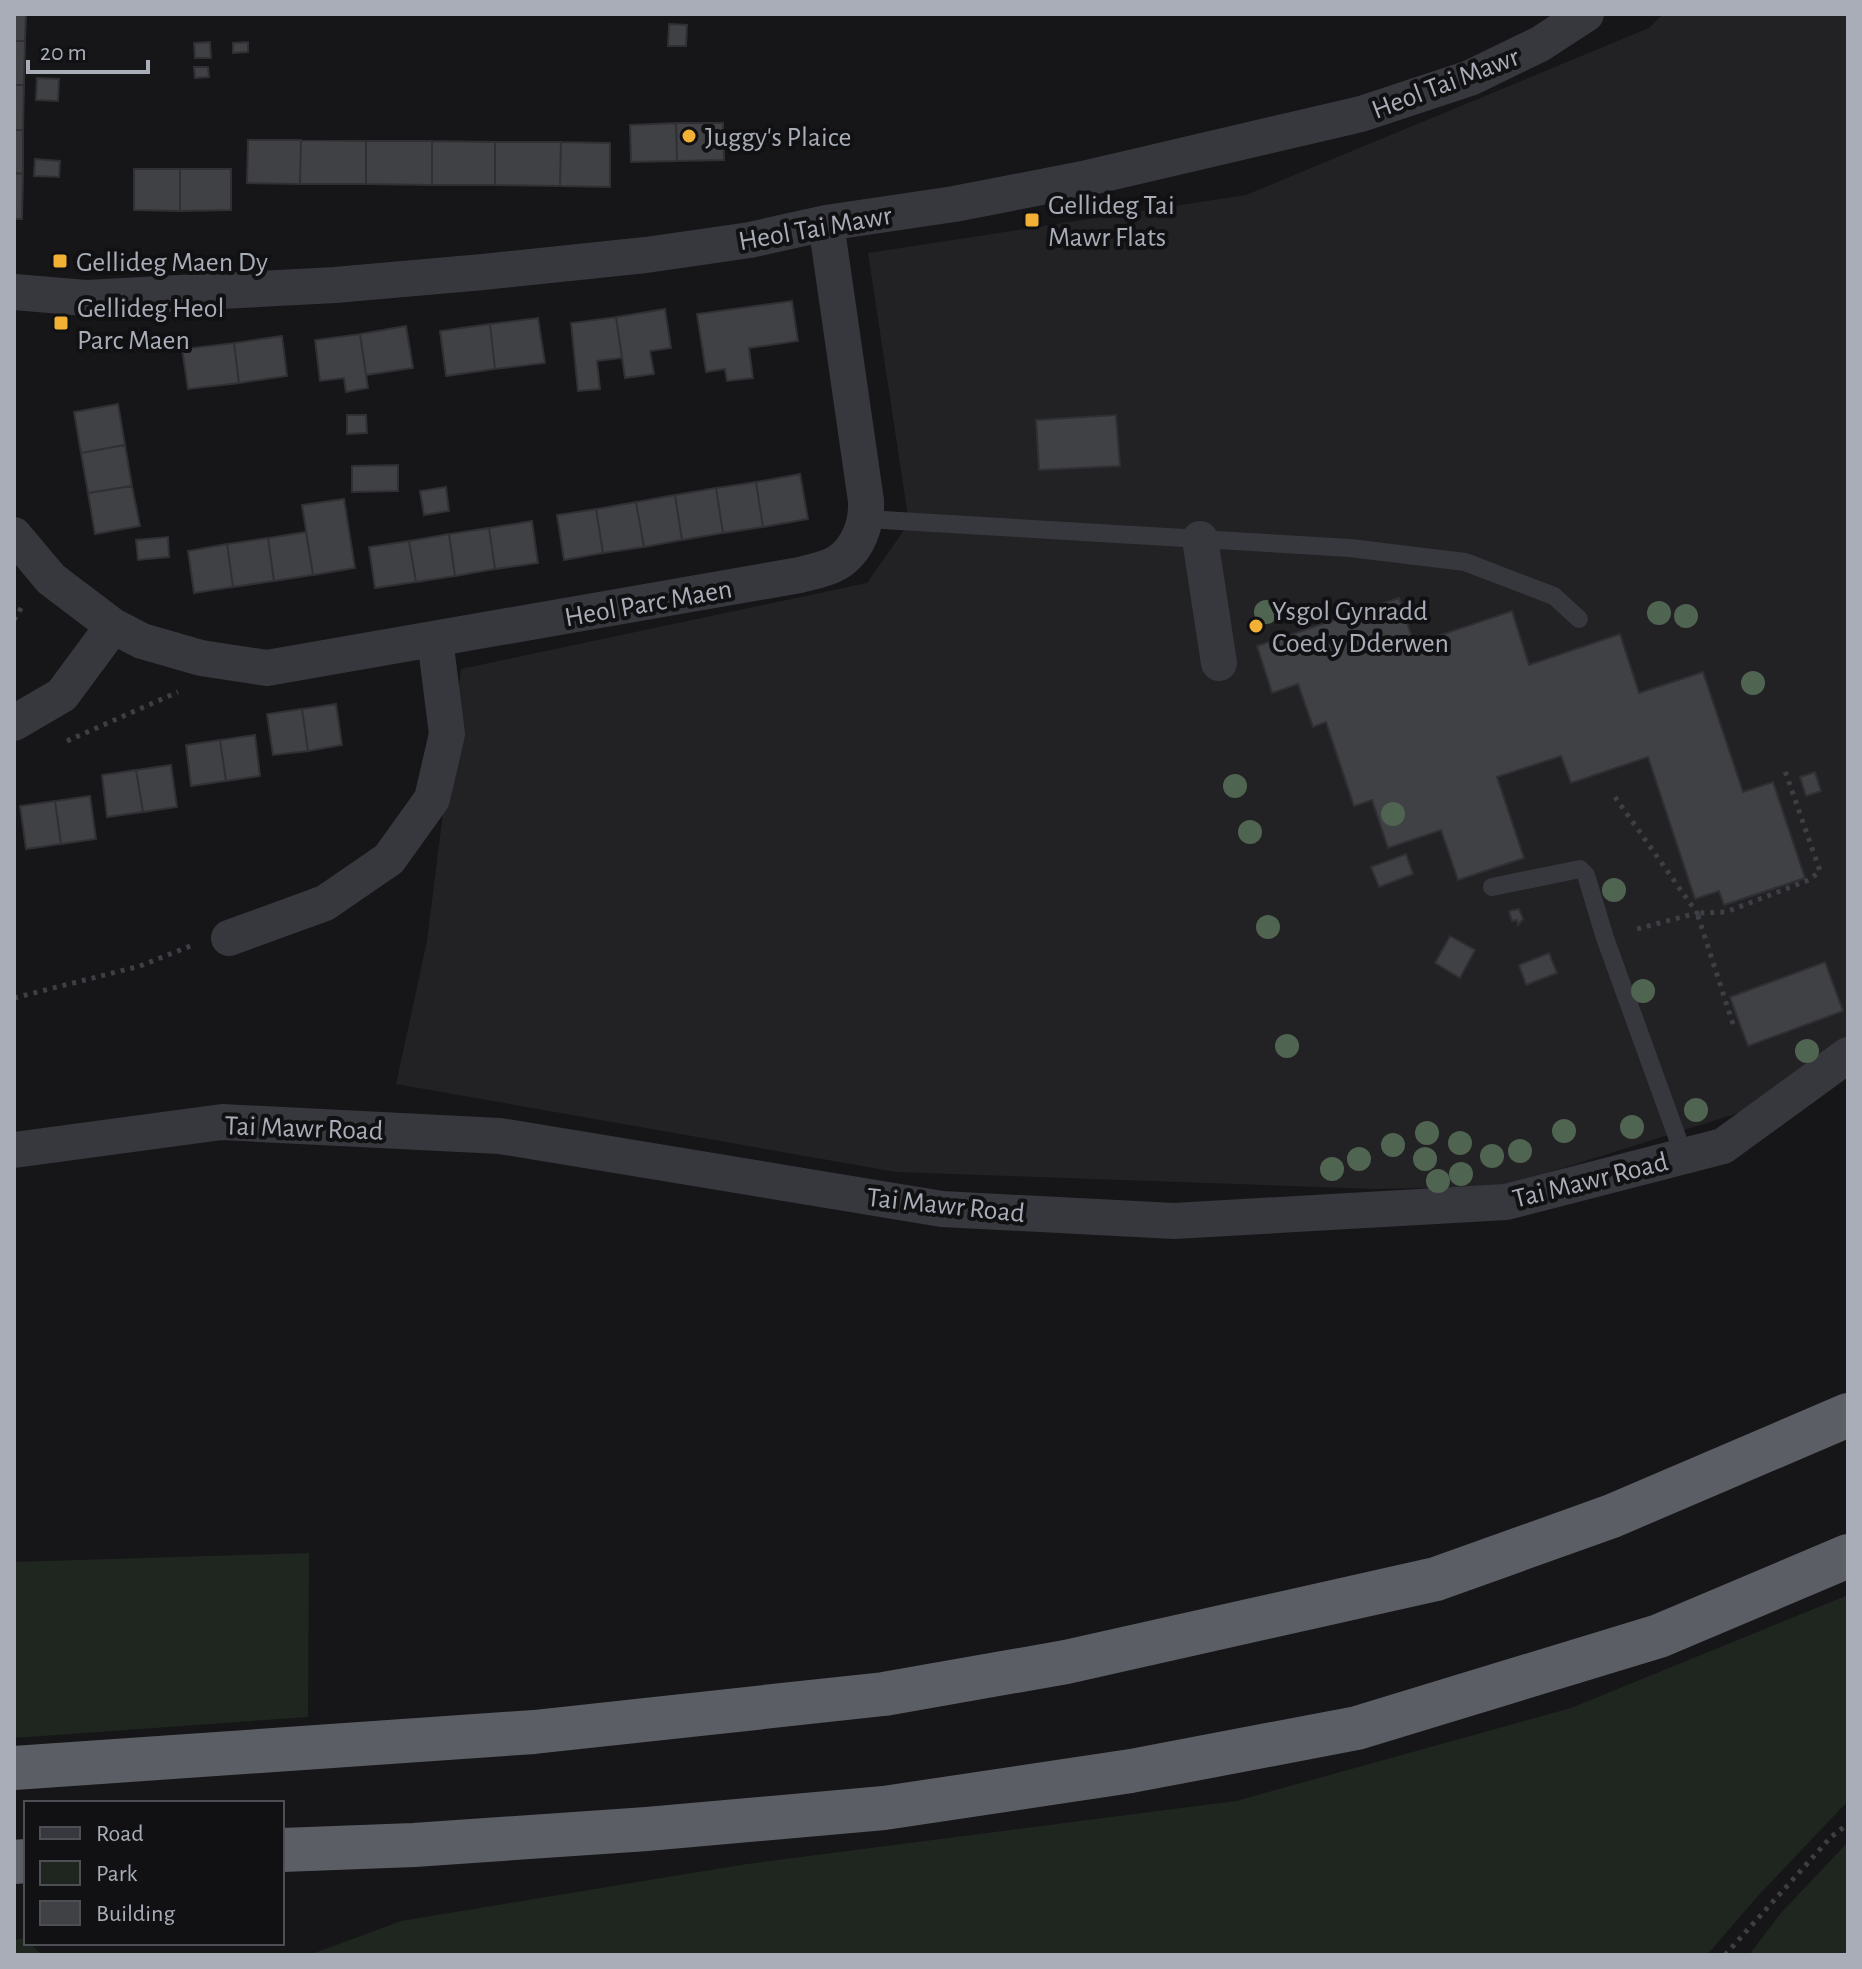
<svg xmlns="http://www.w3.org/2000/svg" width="1862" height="1969" viewBox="0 0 1862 1969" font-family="'Alegreya Sans',sans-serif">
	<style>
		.built { fill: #222225 }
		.green { fill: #1e261f }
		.building { fill: #404145; stroke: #303034; stroke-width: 2 }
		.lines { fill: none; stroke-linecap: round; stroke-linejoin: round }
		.path { stroke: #3d3f44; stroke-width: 5; stroke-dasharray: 4 6; stroke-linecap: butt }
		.service { stroke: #37383d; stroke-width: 18 }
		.minor { stroke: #37383d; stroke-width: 36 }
		.trunk { stroke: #5b5e65; stroke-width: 44 }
		.tree { fill: #506452 }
		.poi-dot { fill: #f2b134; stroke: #111113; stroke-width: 3 }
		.labels { text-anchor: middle; stroke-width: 8; stroke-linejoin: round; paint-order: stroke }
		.street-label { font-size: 28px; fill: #a8adb8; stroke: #111113 }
		.poi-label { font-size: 28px; fill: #a8adb8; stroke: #111113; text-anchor: start }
	</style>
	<rect width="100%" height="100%" fill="#161618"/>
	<path class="built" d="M1663,14H1848V1037L1745,1111L1506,1186L1375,1189L896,1172L396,1084L427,941L461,669L867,583L909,523L868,253L1246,195L1649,28Z"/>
	<path class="green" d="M309,1553L308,1717L14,1738V1562Z
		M1848,1595V1801L1756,1898L1707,1955H309L401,1921L747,1864L1236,1801L1571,1708Z
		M1848,1842V1955H1749L1781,1913Z
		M24,1938L42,1955H14V1940Z"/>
	<path class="building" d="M14,14H26L25,41H14Z
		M669,24L687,25L686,46H668Z
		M14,41H25L24,85H14Z
		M210,42L211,58H195L194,43Z
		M248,42V52L233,53V43Z
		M194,67H208L209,77L195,78Z
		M37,78L59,79L58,101L36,100Z
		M14,85H24L23,130H14Z
		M676,123L677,161L631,162L630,125Z
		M676,123H723L724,160L677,161Z
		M14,130H23V174L14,173Z
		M248,140H301L300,184L247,183Z
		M301,140L366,141V184H300Z
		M366,141H432V185L366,184Z
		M432,141L495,142V185H432Z
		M495,142H561L560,186L495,185Z
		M561,142L610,143V187L560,186Z
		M35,159L60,161L59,177L34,176Z
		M134,169H180V211L134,210Z
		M180,169H231V210L180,211Z
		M14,173L23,174L22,219H14Z
		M792,301L798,341L749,348L753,378L727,381L725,369L706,372L697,314Z
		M665,309L671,348L650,351L654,374L625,378L616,317Z
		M616,317L622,358L597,361L600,389L578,391L571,323Z
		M538,318L545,363L495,369L490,324Z
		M490,324L495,369L446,376L440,331Z
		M406,326L413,368L366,375L360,334Z
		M360,334L368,388L346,392L344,378L320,381L315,340Z
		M282,336L287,376L239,383L234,343Z
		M234,343L239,383L188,389L182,349Z
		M118,404L125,445L81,453L74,412Z
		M347,415H366L367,433L347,434Z
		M1116,415L1120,466L1039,470L1036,420Z
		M125,445L132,486L88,493L81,453Z
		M398,465V491L352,492V466Z
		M800,474L808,519L763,527L756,482Z
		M756,482L763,527L723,533L716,488Z
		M132,486L140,526L95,534L88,493Z
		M446,487L449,511L424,515L420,491Z
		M716,488L723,533L682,540L675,495Z
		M675,495L682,540L644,547L636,502Z
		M344,499L355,568L313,575L302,505Z
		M636,502L644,547L603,553L596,509Z
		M596,509L603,553L564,560L557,515Z
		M532,521L538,563L495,569L489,528Z
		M489,528L495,569L455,576L449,534Z
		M306,532L313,575L274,581L268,538Z
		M449,534L455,576L416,582L409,541Z
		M168,537L169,557L138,560L136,540Z
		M268,538L274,581L233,587L227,544Z
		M409,541L416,582L375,588L369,547Z
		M227,544L233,587L194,593L188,551Z
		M1399,598L1414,644L1512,611L1529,665L1620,634L1639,693L1703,672L1743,792L1773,782L1805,878L1724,905L1719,891L1695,899L1648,757L1571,783L1561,756L1497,777L1524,858L1458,880L1441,830L1388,848L1372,800L1354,806L1326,722L1313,727L1298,684L1272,693L1257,646Z
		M336,704L342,745L308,751L302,709Z
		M302,709L308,751L273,755L267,714Z
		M255,735L260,776L226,781L220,740Z
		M220,740L226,781L191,786L186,745Z
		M171,765L177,807L143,812L136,770Z
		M136,770L143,812L107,817L102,775Z
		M1815,772L1821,791L1806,796L1800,777Z
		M90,796L96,839L61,844L55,801Z
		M55,801L61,844L26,849L20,806Z
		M1406,854L1413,874L1379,887L1371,867Z
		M1519,909L1523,919L1518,925L1517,920L1512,921L1509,911Z
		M1450,936L1475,950L1460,978L1435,963Z
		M1549,953L1557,973L1526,985L1519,965Z
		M1825,962L1843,1011L1748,1046L1730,997Z"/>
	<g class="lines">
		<path class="path" d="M14,620L23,605
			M67,741L178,692
			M1615,797L1697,913L1633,930
			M14,998L140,966L193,945
			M1733,1024L1697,913L1726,912L1809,880L1820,871L1784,768
			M1725,1955L1831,1837L1848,1824"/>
		<path class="service" d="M866,519L1350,548L1465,562L1554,596L1579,619
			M1492,887L1580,869L1586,875L1605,938L1684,1156"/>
		<path class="minor" d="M14,292L86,298L335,285L483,272L646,255L750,240L826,223L954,204L1083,179L1361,114L1470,78L1540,44L1586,14
			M14,535L51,579L113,626L142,641L201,658L267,668L800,575C811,572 827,569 837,563C858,550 867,524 866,501L826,223
			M1200,539L1219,663
			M14,723L62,695L113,626
			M229,938L325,903L389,859L432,799L447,734L435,639
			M14,1150L222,1122L500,1136L942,1209L1174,1221L1506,1202L1723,1146L1848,1055"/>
		<path class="trunk" d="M14,1768L534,1732L884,1694L1066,1662L1436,1579L1612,1516L1848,1415
			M282,1850L414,1845L647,1829L884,1808L1131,1771L1357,1728L1659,1636L1848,1556
			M14,1862L26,1861"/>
	</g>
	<g class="tree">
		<circle cx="1266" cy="612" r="12"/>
		<circle cx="1659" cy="613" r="12"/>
		<circle cx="1686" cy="616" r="12"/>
		<circle cx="1753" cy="683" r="12"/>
		<circle cx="1235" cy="786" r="12"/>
		<circle cx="1393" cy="814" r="12"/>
		<circle cx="1250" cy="832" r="12"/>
		<circle cx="1614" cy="890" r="12"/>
		<circle cx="1268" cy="927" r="12"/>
		<circle cx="1643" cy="991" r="12"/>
		<circle cx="1287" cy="1046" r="12"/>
		<circle cx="1807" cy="1051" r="12"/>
		<circle cx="1696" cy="1110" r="12"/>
		<circle cx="1632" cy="1127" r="12"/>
		<circle cx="1564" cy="1131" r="12"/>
		<circle cx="1427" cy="1133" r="12"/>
		<circle cx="1460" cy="1143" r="12"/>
		<circle cx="1393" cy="1145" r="12"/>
		<circle cx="1520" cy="1151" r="12"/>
		<circle cx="1492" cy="1156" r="12"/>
		<circle cx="1359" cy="1159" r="12"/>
		<circle cx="1425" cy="1159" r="12"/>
		<circle cx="1332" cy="1169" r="12"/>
		<circle cx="1461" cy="1174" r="12"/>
		<circle cx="1438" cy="1181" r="12"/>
	</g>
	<g class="poi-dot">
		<circle cx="689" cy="136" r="8"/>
		<rect x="1024" y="212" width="16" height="16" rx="4"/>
		<rect x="52" y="253" width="16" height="16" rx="4"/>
		<rect x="53" y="315" width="16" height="16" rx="4"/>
		<circle cx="1256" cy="626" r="8"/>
	</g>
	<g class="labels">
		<g class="street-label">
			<text transform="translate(1445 82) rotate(-21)" y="10">Heol Tai Mawr</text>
			<text transform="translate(815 227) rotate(-10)" y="10">Heol Tai Mawr</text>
			<text transform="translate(648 602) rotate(-10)" y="10">Heol Parc Maen</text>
			<text transform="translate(304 1127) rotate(2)" y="10">Tai Mawr Road</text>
			<text transform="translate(1590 1179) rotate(-14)" y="10">Tai Mawr Road</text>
			<text transform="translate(946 1204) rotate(6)" y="10">Tai Mawr Road</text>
		</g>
		<g class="poi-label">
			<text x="705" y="146">Juggy's Plaice</text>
			<text x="1048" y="214">Gellideg Tai<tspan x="1048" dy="32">Mawr Flats</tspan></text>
			<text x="76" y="271">Gellideg Maen Dy</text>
			<text x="77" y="317">Gellideg Heol<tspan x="77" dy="32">Parc Maen</tspan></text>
			<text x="1272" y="620">Ysgol Gynradd<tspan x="1272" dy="32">Coed y Dderwen</tspan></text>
		</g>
	</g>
	<rect width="1862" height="1969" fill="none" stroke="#a8adb8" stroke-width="32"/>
	<rect x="24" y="1801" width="260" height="144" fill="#111113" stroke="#4d4f55" stroke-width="2"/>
	<rect x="40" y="1827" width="40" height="12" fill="#37383d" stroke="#4d4f55" stroke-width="2"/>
	<text x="96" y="1841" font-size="24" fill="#a8adb8">Road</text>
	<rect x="40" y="1861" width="40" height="24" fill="#1e261f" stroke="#4d4f55" stroke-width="2"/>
	<text x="96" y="1881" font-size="24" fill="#a8adb8">Park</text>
	<rect x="40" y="1901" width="40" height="24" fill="#404145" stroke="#4d4f55" stroke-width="2"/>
	<text x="96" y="1921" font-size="24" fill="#a8adb8">Building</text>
	<path d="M28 60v12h120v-12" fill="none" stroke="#a8adb8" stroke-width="4"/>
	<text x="40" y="60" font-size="24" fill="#a8adb8" stroke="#111113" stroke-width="6" paint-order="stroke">20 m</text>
</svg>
